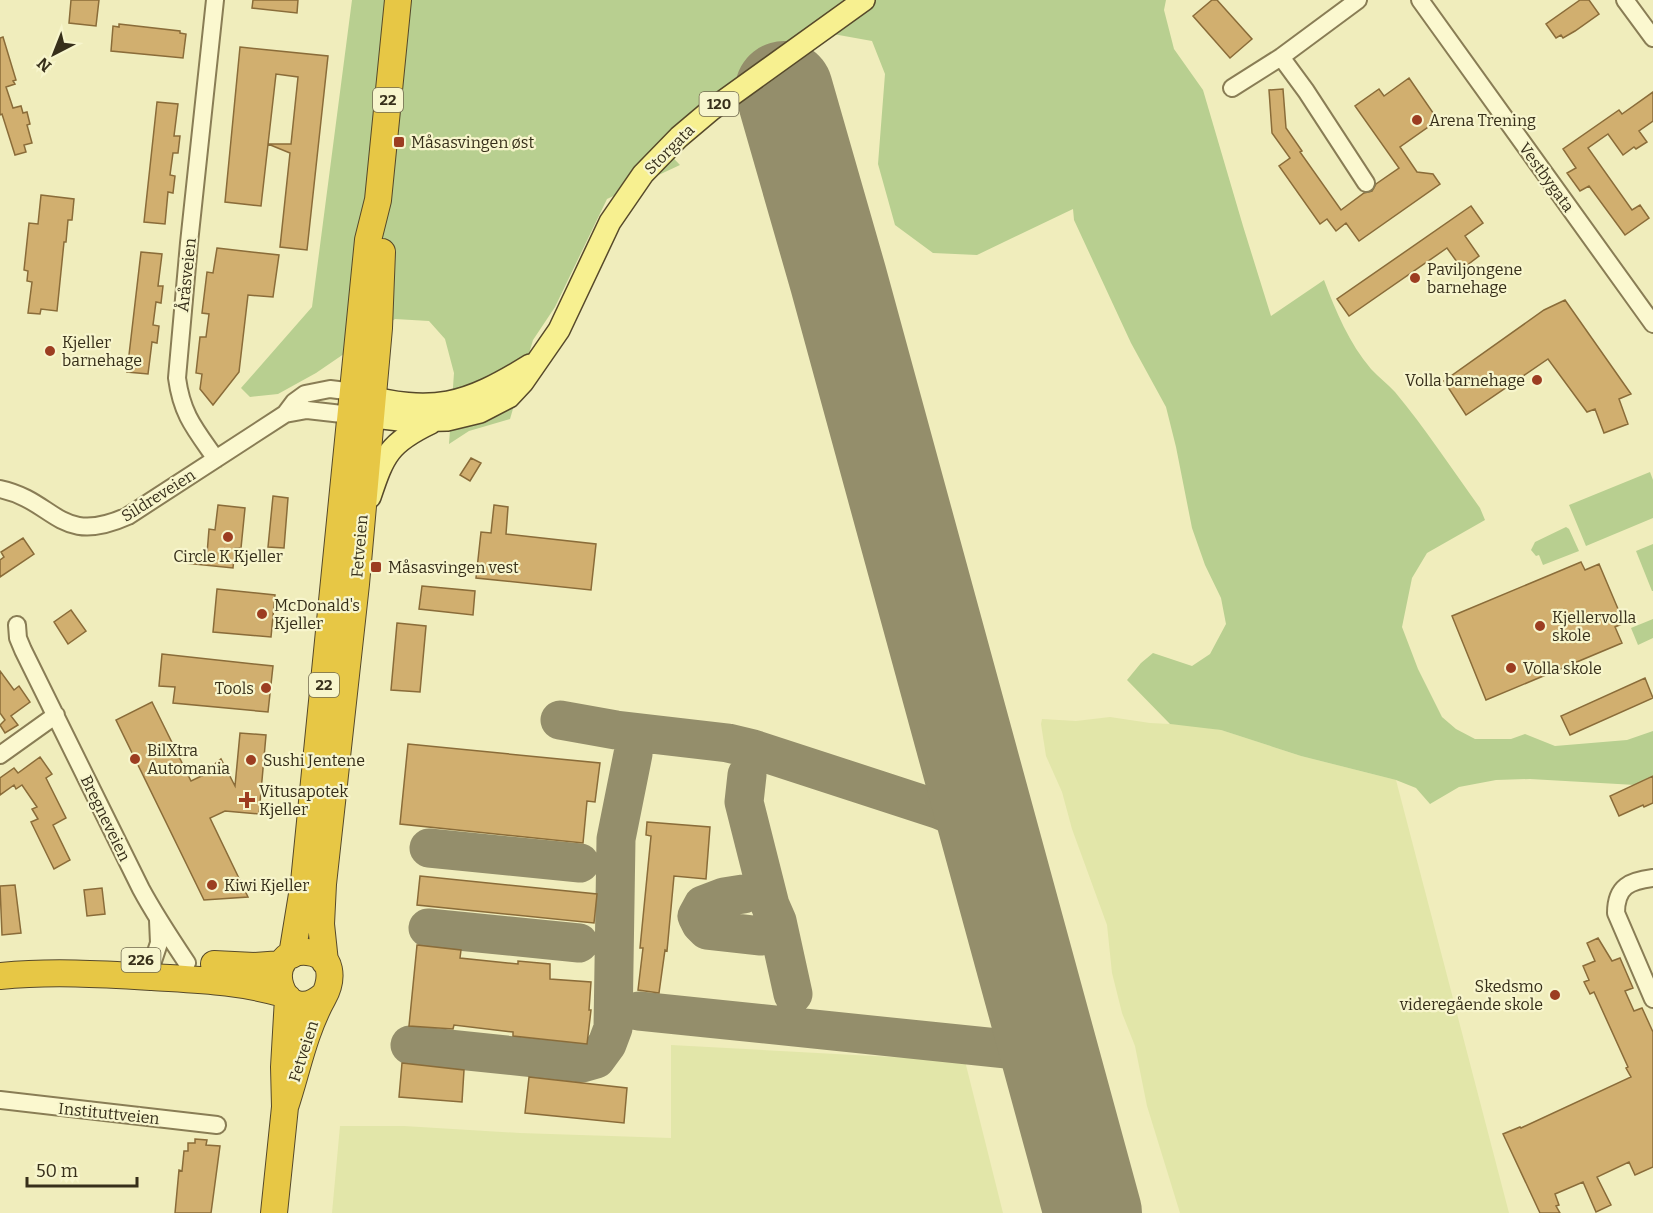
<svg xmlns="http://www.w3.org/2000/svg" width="1653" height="1213" viewBox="0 0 1653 1213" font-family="Bitter,serif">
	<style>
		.farmland { fill: #e2e6a9 }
		.green { fill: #b8cf90 }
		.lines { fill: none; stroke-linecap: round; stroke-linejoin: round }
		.taxiway { stroke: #948e6b; stroke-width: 39 }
		.runway { stroke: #948e6b; stroke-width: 98 }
		.building { fill: #d1af6f; stroke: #8a6c39; stroke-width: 1.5 }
		.minor-casing { stroke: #897d55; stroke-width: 20 }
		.major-casing { stroke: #56492a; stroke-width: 24 }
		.highway-casing { stroke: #56492a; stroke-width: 28 }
		.minor { stroke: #fbf8cf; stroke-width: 16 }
		.major { stroke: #f7f090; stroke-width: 21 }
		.highway { stroke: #e7c745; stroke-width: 26 }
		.poi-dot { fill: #9c3d21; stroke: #f7f5cc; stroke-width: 2 }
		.labels { text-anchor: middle; stroke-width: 4.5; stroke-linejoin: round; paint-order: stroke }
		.shield { fill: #f7f5cc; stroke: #716a4f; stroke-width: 1.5 }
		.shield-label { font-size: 15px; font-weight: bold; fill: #372f1a }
		.poi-label { font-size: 16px; fill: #372f1a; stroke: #f7f5cc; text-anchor: start }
		.street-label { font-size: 16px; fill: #372f1a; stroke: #f7f5cc }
	</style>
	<rect width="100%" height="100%" fill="#f0edbc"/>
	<path class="farmland" d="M1110,717L1150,723L1190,725L1221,730L1301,756L1396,780L1509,1213H1180L1147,1106L1135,1046L1122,1013L1112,973L1107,925L1072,829L1062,792L1046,756L1041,724L1042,719L1076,721Z
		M671,1045L965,1061L1003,1213H332L340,1126H404L520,1133L671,1138Z"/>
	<path class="green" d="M352,0H1166L1164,10L1174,49L1203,90L1243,226L1271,316L1324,280C1336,312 1349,343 1371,369C1378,377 1388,384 1395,392C1425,428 1452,469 1480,508L1485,520L1427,553L1412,578L1402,627L1418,669L1442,717L1456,729L1475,739H1511L1525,734L1555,746L1627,740L1653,731V786L1530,779L1496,780L1459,787L1430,804L1416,788L1396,780L1301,756L1221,730L1170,724L1127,680L1141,663L1153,653L1192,666L1210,654L1226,624L1221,598L1205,565L1192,528L1176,447L1166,407L1131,343L1074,220L1073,209L977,255L933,253L895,225L878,164L885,74L872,41L833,34L694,114L658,142L680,165L607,199L555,307L533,340L510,419L469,431L449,444L454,373L445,339L429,321L395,319L316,373L278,394L250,397L241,388L312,307Z
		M1650,472L1653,480V518L1586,546L1569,505Z
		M1566,527L1569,529L1579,551L1543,565L1539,555L1536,556L1531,550L1535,542Z
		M1653,544V591H1652L1636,551Z
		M1653,619V638L1638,645L1631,628Z"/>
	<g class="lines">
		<path class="taxiway" d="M560,720L616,730L728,743L753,749L940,810
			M973,773L971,796L962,808L940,810L966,821L983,831L995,855
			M747,775L744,802L770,905L777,921L793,994
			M429,848L580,863
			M743,894L724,897L703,905L697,916L701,924L707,930L761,936
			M428,928L579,943
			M639,1011L1007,1049C1040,1049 1041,1055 1057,1082
			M410,1045L582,1063L596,1059L607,1044L613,1028L616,839L633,754
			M1007,1049C1037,1034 1034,1030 1034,998"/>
		<path class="runway" d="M784,90L838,278L1093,1213"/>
	</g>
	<path class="building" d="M71,0H99L96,26L69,23Z
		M253,0H298L297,13L252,8Z
		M1212,0H1217L1252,39L1230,58L1193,16Z
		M1580,0H1589L1599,14L1575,31L1563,38L1561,35L1556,38L1546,24Z
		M119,24L180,31V33L186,34L183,58L111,51L113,26L119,27Z
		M3,37L16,80L13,81L15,84L6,87L13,108L21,106L23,113L27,112L30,124L27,125L32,143L24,145L26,152L15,155L2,114L0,115V38Z
		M240,47L328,56L307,250L280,247L290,153L268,144H291L298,77L276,74L261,206L225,202Z
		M1409,78L1438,120L1400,147L1417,172L1433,174L1440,184L1359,241L1346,223L1336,231L1327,219L1320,224L1279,166L1290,158L1272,133L1269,90L1283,89L1286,128L1302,151L1300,152L1341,210L1364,193L1372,191L1376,184L1399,168L1355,106L1379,89L1384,96Z
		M1653,92V121L1639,131L1647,142L1636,149L1634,147L1623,155L1608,134L1588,148L1632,210L1640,205L1649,218L1625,235L1589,186L1580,191L1567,173L1576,168L1563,149L1619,110L1622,114Z
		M157,102L178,104L174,136H180L178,153H173L170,175L175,176L173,193L168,192L165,224L144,222Z
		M41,195L74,199L72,220H68L66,242H64L57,311L41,309L40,314L28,313L32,282L27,281L28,271L24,270L29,223L38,224Z
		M1471,206L1483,223L1465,236L1479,256L1462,269L1447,248L1349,316L1337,299Z
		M217,248L279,255L273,297L248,295L239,372L213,405L200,389L202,374L196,373L200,337H206L209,314L202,313L207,272L213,273Z
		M141,252L162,254L158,286H163L161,303L156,302L153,325L159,326L157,343L152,342L148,374L127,372Z
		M1565,300L1631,394L1619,399L1628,424L1604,433L1595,409L1587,412L1548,359L1466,415L1444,381L1544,310Z
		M471,458L481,463L470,481L460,475Z
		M273,496L288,498L284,548L268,547Z
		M218,505L245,508L241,548H235L233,568L185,563L186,552L207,554L209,529L215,530Z
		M494,505L508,507L506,534L596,544L591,590L476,578L481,532L491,533Z
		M23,538L34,554L0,577V560L4,557L1,552Z
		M1581,562L1585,570L1599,564L1624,623L1615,627L1622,643L1486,700L1452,616Z
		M422,586L475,591L473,615L419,609Z
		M217,589L275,595L271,637L213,632Z
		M71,610L86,631L68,644L54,622Z
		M397,623L426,626L420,692L391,690Z
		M162,654L273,666L268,712L173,703L175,687L159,686Z
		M0,671L14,690L19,686L30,702L11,716L18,725L5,733L0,725L5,720L0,713Z
		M1645,678L1653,698L1570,735L1561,716Z
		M152,702L191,781L212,771L211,767L221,759L235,786L240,733L266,735L259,814L225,811L210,818L248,897L204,900L116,720Z
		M408,744L600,763L595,802L587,801L583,843L400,824Z
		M40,757L52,774L46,778L66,818L53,825L70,860L54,869L31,822L38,819L32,809L37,807L22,785L16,789L14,785L0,795V778L14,768L18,773Z
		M1653,776V803L1644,807L1643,805L1619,816L1610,796Z
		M647,822L710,827L706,879L674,876L667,951L665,950L659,993L638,990L643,948H640L651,836L646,835Z
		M420,876L597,894L594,923L417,905Z
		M15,885L21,933L2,935L0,886Z
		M102,888L105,914L87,916L84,890Z
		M1598,938L1612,961L1620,958L1633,988L1625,991L1634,1011L1642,1008L1653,1032V1167L1635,1175L1629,1162L1597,1177L1611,1205L1596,1212L1583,1182L1555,1194L1559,1205L1556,1206L1560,1213H1540L1503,1134L1520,1127L1521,1128L1631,1077L1626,1068L1628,1067L1594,992L1590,994L1584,982L1589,980L1583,966L1595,961L1587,943Z
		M417,945L461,950L460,958L518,964V961L550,964V979L591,982L589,1010H591L587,1044L513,1036V1032L454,1025L453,1029L409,1026Z
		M402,1063L464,1070L462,1102L399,1097Z
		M529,1077L627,1088L624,1123L525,1113Z
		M195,1139L207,1140L206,1145L220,1146L211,1213H175L179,1170L182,1171L184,1151H188V1143H195Z"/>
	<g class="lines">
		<defs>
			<path id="minor" d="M215,0L189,243L177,378C182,415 195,429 216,459
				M1420,0L1653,324
				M1625,0L1653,38
				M1281,57L1306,91L1366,183
				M1232,88L1281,57L1358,0
				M285,414L307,410L351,415
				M0,489C56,501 59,547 128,516L285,414L294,402L305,394L330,389L354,392
				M17,625L18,638L23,650L141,889C155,915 171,939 187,963
				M0,755L56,715
				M1653,878C1630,881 1616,886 1616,913L1653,999
				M153,961L159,943L158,920
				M0,1100L217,1125"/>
			<path id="major" d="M358,394C434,414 465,405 530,365
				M357,415L408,421L447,420L480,412L509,397L523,382L559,330L610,222L643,174L679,137L711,110L864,0
				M370,497C384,455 389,443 431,423"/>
			<path id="highway" d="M292,955L304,882L368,240L378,200L398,0
				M325,962L321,924L323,884L356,584L379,328L382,252
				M214,964L254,966L282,964
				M0,976C51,971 101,974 152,977C198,980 239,981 284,994
				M285,1107C297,1071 304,1032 323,998C333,980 334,954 307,952C257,948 281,1033 324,995
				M274,1213L285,1107L284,1067L288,998"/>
		</defs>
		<use href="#minor" class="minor-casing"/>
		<use href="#major" class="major-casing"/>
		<use href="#highway" class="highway-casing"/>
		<use href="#minor" class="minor"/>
		<use href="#major" class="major"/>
		<use href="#highway" class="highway"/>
	</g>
	<g class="poi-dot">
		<circle cx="1417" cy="120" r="6"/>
		<rect x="393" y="136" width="12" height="12" rx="3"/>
		<circle cx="1415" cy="278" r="6"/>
		<circle cx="50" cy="351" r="6"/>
		<circle cx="1537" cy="380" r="6"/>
		<circle cx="228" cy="537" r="6"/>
		<rect x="370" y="561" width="12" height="12" rx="3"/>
		<circle cx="262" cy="614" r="6"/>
		<circle cx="1540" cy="626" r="6"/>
		<circle cx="1511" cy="668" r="6"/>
		<circle cx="266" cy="688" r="6"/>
		<circle cx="135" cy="759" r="6"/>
		<circle cx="251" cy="760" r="6"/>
		<path d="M244 791h6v6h6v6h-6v6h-6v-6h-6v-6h6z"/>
		<circle cx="212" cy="885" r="6"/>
		<circle cx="1555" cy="995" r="6"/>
	</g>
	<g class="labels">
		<g class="shield">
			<rect x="373" y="88" width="30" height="24" rx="4.5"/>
			<rect x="699.5" y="92" width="39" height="24" rx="4.5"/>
			<rect x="309" y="673" width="30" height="24" rx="4.5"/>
			<rect x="121.5" y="948" width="39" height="24" rx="4.5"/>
		</g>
		<g class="shield-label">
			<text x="388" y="105">22</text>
			<text x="719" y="109">120</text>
			<text x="324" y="690">22</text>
			<text x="141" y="965">226</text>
		</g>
		<g class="poi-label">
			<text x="1429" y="126">Arena Trening</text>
			<text x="411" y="148">Måsasvingen øst</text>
			<text x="1427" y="275">Paviljongene<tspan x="1427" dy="18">barnehage</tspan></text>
			<text x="62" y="348">Kjeller<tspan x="62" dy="18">barnehage</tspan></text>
			<text x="1525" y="386" text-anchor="end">Volla barnehage</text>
			<text x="228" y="562" text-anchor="middle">Circle K Kjeller</text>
			<text x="388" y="573">Måsasvingen vest</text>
			<text x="274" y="611">McDonald's<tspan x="274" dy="18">Kjeller</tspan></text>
			<text x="1552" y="623">Kjellervolla<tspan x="1552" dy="18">skole</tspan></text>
			<text x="1523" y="674">Volla skole</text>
			<text x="254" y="694" text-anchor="end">Tools</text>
			<text x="147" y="756">BilXtra<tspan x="147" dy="18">Automania</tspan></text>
			<text x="263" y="766">Sushi Jentene</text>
			<text x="259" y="797">Vitusapotek<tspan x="259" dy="18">Kjeller</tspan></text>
			<text x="224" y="891">Kiwi Kjeller</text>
			<text x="1543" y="992" text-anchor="end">Skedsmo<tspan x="1543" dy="18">videregående skole</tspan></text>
		</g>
		<g class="street-label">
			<text transform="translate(669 149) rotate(-45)" y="6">Storgata</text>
			<text transform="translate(1547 177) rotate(54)" y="6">Vestbygata</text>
			<text transform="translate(186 275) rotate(-84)" y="6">Åråsveien</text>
			<text transform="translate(158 495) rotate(-32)" y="6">Sildreveien</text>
			<text transform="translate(359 546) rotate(-85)" y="6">Fetveien</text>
			<text transform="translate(106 818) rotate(64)" y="6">Bregneveien</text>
			<text transform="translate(303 1051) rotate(-72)" y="6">Fetveien</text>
			<text transform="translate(109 1113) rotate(6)" y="6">Instituttveien</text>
		</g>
	</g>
	<g transform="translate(54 54) rotate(222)" stroke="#f7f5cc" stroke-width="4.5" paint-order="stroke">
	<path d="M0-4.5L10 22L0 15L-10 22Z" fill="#372f1a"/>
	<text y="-9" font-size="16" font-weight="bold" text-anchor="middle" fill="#372f1a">N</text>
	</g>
	<path d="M27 1177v9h110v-9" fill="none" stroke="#372f1a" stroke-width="3"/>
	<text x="36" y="1177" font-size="18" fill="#372f1a" stroke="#f7f5cc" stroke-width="4.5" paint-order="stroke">50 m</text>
</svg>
